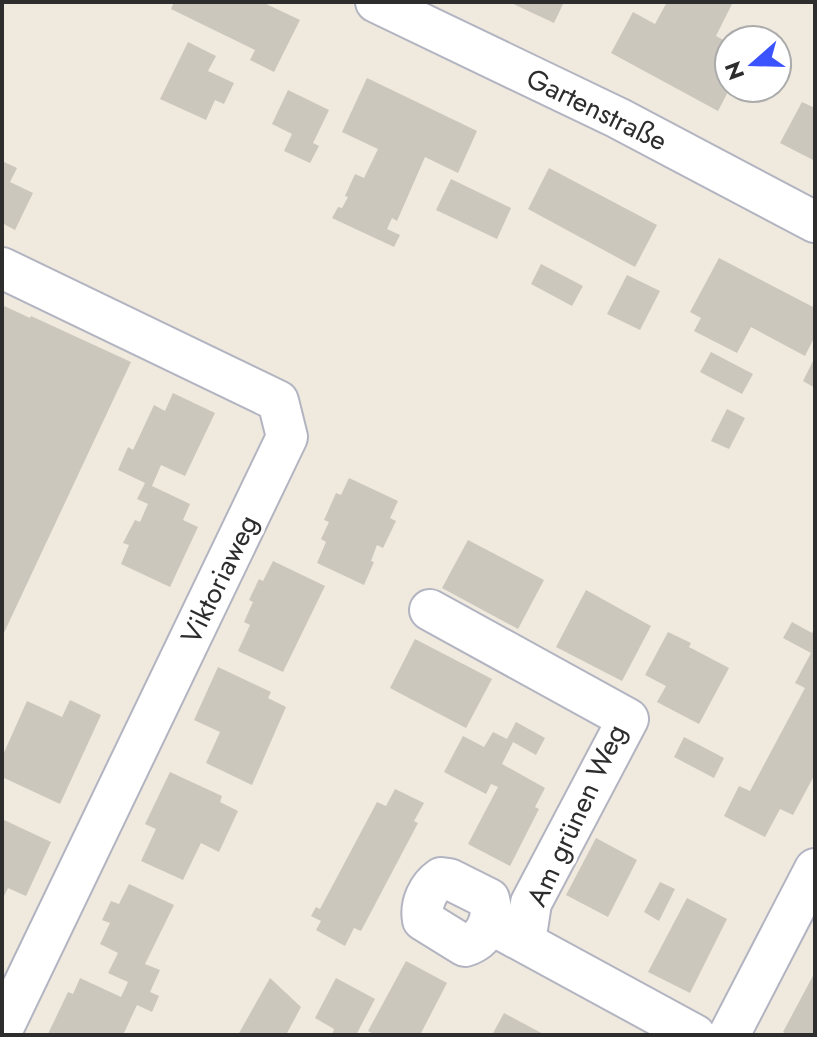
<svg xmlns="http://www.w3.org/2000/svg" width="817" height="1037" viewBox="0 0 817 1037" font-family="Jost,sans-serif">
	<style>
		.building { fill: #cbc7bd }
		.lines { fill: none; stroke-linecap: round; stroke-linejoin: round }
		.street-casing { stroke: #b2b4c1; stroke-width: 44 }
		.street { stroke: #fff; stroke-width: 40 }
		.labels { text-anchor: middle; stroke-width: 7; stroke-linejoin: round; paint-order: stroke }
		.street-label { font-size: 28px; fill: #2d2d2d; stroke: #fff }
	</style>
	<rect width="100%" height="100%" fill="#efe9de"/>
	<path class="building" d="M174,2H262L300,20L274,72L250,60L255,50L171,9Z
		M509,2H564L554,23Z
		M667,2H733L716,36L729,43L730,88L718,111L611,53L633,12L655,24Z
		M188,42L216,56L208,71L234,83L224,104L215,100L206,120L160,99Z
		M367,78L477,131L458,173L425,157L397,221L392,218L387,229L400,235L394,247L332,218L338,207L342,208L348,197L345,196L355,174L364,178L378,149L342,132Z
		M288,90L329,110L313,143L319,146L310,163L284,151L292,134L272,124Z
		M802,102L815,108V161L780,143Z
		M2,161L17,168L10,182L33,193L15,230L2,223Z
		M549,168L657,225L635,267L528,209Z
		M451,179L511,208L497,239L436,210Z
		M719,258L815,308V336L805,356L751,327L737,353L694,331L701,318L690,312Z
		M541,264L583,286L572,306L531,284Z
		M627,275L660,291L640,330L607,314Z
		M2,305L30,318L31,316L131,362L2,637Z
		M711,352L753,374L742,394L700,372Z
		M815,357V388L803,381Z
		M173,393L215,413L185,476L161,465L152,486L190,504L183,520L198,527L170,587L121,564L129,545L123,543L135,520L140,522L148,504L137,499L145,483L118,470L128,447L133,450L154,405L165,411Z
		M727,409L745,418L729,449L711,441Z
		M349,478L398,501L390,518L396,521L383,548L377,545L371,561L374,562L364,585L317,563L326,542L321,539L329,522L324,520L336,493L341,495Z
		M468,540L544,580L518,629L442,588Z
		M273,561L325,586L283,672L238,651L250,625L244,622L253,602L249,600L259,579L263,581Z
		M586,590L651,626L622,681L556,647Z
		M792,622L812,633L815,627V774L793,815L780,809L765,837L724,816L739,786L750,791L805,688L795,683L811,653L783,638Z
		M668,632L691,643L689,647L729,668L699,724L657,702L666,686L645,675Z
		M415,639L492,679L466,728L390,688Z
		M218,667L271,692L268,698L286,707L252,785L206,763L220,732L194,720Z
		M70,700L101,715L60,804L2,777V757L27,701L62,717Z
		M516,722L545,738L536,755L513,742L502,764L545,788L535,807L539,809L510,866L468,844L498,787L491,784L486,794L444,772L463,736L484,747L493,732L507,739Z
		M684,737L724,758L714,778L674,757Z
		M170,772L222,796L220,802L238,811L219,852L201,843L183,880L141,861L156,829L145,824Z
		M395,789L424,803L414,821L418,823L361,931L354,928L345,946L316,930L321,921L311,916L316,907L320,909L377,802L386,806Z
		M2,819L51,842L26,896L8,888L2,900Z
		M596,838L637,860L608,917L566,895Z
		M660,882L675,889L659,921L644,912Z
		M129,884L174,905L145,964L160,970L150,992L159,996L152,1012L137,1005L123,1035L48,1034L68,992L73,994L80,978L121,997L128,982L108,973L118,953L100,944L110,923L102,920L111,901L119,904Z
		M687,898L727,919L690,993L648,972Z
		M406,961L447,983L420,1035H375L368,1031Z
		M815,972V1035H789L783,1032Z
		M270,978L301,1007L286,1035H238Z
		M336,978L375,999L356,1035H332L334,1029L315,1018Z
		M504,1013L545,1035H492Z"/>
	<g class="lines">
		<defs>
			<path id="street" d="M376,2L618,118L815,222
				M2,268L278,401L287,437L2,1030
				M430,610L628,719L531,903L525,942
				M441,878L449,879L489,899C495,919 485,940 465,946L423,920C420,904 428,887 441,878Z
				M489,923L695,1035
				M729,1035L815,869"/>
		</defs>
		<use href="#street" class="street-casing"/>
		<use href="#street" class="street"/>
	</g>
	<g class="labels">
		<g class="street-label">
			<text transform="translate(597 109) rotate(26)" y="10">Gartenstraße</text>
			<text transform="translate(219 579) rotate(-64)" y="10">Viktoriaweg</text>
			<text transform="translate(576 815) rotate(-65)" y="10">Am grünen Weg</text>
		</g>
	</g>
	<rect width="817" height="1037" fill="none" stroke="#2d2d2d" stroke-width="8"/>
	<g transform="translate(753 64) rotate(250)"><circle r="38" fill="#ffffff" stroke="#ababab" stroke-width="2"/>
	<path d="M0-6L14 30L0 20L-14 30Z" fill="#3b52ff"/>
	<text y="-12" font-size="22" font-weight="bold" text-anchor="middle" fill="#2d2d2d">N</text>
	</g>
</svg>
